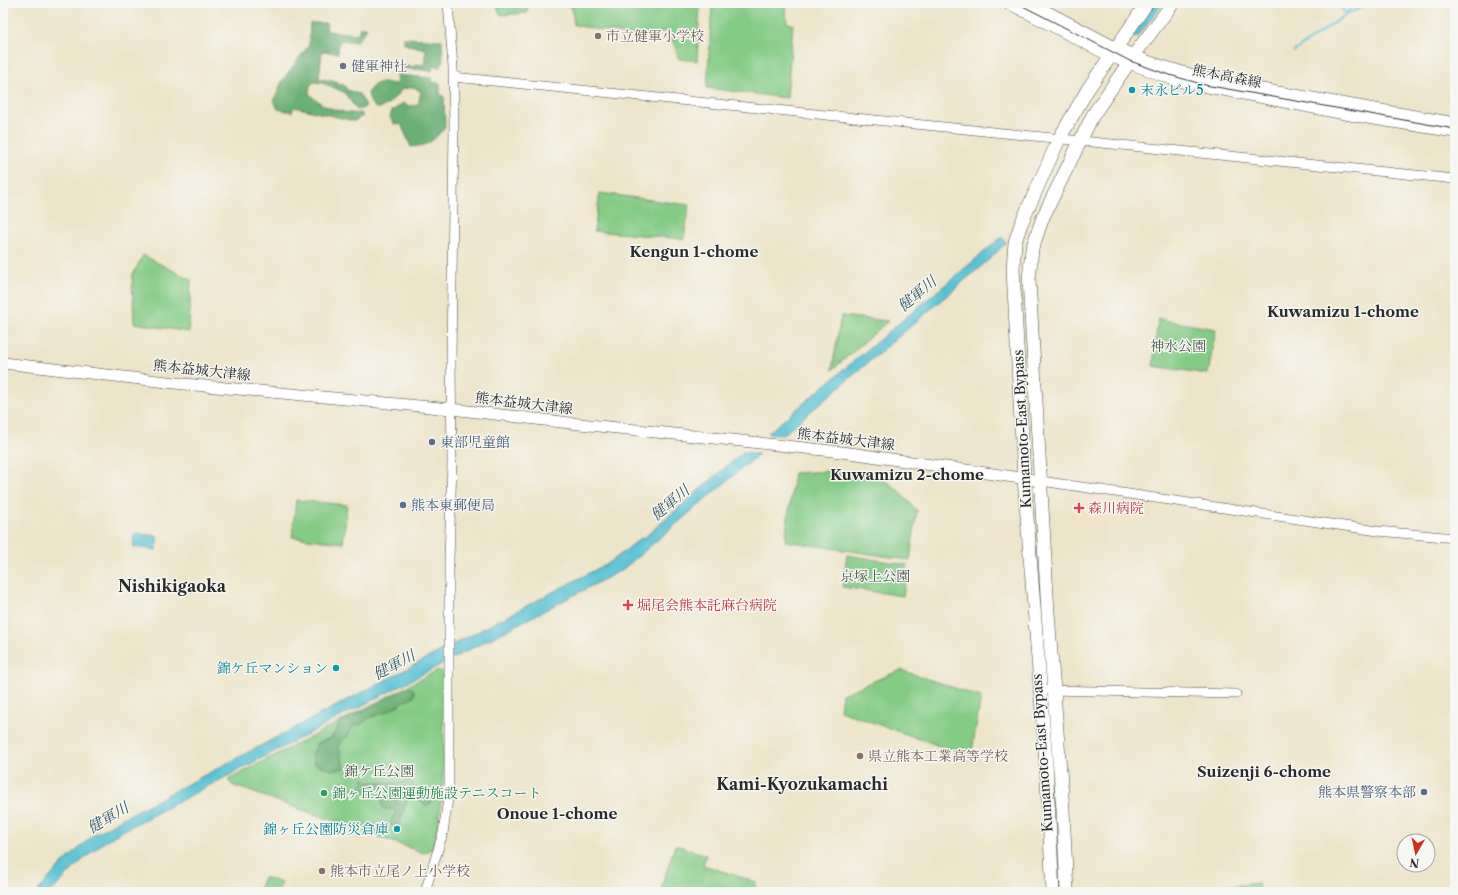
<svg xmlns="http://www.w3.org/2000/svg" width="1458" height="895" viewBox="0 0 1458 895" font-family="'Libre Caslon Text','Noto Serif JP',serif">
	<style>
		.green { fill: #84cb86; stroke: #587b58 }
		.forest { fill: #6baf73; stroke: #4b6d4f }
		.water { fill: #57c1d4; stroke: #417680 }
		.lines { fill: none; stroke-linecap: round; stroke-linejoin: round }
		.stream { stroke: #57c1d4; stroke-width: 2 }
		.minor-casing { stroke: #484743; stroke-width: 10 }
		.major-casing { stroke: #484743; stroke-width: 12 }
		.highway-casing { stroke: #484743; stroke-width: 14 }
		.minor { stroke: #fff; stroke-width: 9 }
		.major { stroke: #fff; stroke-width: 11 }
		.highway { stroke: #fff; stroke-width: 13 }
		.tram { stroke: #2b2b2b; stroke-width: 1 }
		.education-dot { fill: #8d6e63; stroke: #f6f6f2; stroke-width: 1.5 }
		.worship-dot { fill: #6b7280; stroke: #f6f6f2; stroke-width: 1.5 }
		.culture-dot { fill: #0f9aa8; stroke: #f6f6f2; stroke-width: 1.5 }
		.service-dot { fill: #5c6f8a; stroke: #f6f6f2; stroke-width: 1.5 }
		.health-dot { fill: #e0444e; stroke: #f6f6f2; stroke-width: 1.5 }
		.leisure-dot { fill: #2e9e5b; stroke: #f6f6f2; stroke-width: 1.5 }
		.labels { text-anchor: middle; stroke-width: 3; stroke-linejoin: round; paint-order: stroke }
		.education-label { font-size: 14px; fill: #785e54; stroke: #f6f6f2; text-anchor: start }
		.worship-label { font-size: 14px; fill: #5b616d; stroke: #f6f6f2; text-anchor: start }
		.street-label { font-size: 14px; fill: #2b2b2b; stroke: #f6f6f2 }
		.culture-label { font-size: 14px; fill: #0d838f; stroke: #f6f6f2; text-anchor: end }
		.park-label { font-size: 14px; fill: #465b46; stroke: #f6f6f2 }
		.service-label { font-size: 14px; fill: #4e5e75; stroke: #f6f6f2; text-anchor: start }
		.health-label { font-size: 14px; fill: #be3a42; stroke: #f6f6f2; text-anchor: start }
		.leisure-label { font-size: 14px; fill: #27864d; stroke: #f6f6f2; text-anchor: start }
		.neighbourhood-label { font-size: 15px; font-weight: bold; fill: #2b2b2b; stroke: #f6f6f2 }
		.water-label { font-size: 15px; font-style: italic; fill: #38585e; stroke: #f6f6f2 }
		.quarter-label { font-size: 16px; font-weight: bold; fill: #2b2b2b; stroke: #f6f6f2 }
	</style>
	<rect width="100%" height="100%" fill="#f6f6f2"/>
	<filter id="ink" filterUnits="userSpaceOnUse"><feTurbulence type="fractalNoise" baseFrequency=".025" numOctaves="2"/><feDisplacementMap in="SourceGraphic" scale="8" xChannelSelector="R" yChannelSelector="G"/><feConvolveMatrix kernelMatrix="1 2 1 2 8 2 1 2 1" color-interpolation-filters="sRGB"/></filter>
	<filter id="wash" filterUnits="userSpaceOnUse"><feTurbulence type="fractalNoise" baseFrequency=".012" numOctaves="4" result="noise"/><feDisplacementMap in="SourceGraphic" scale="16" xChannelSelector="R" yChannelSelector="G"/><feGaussianBlur stdDeviation="0.9" result="paint"/><feColorMatrix in="noise" values="0 0 0 0 0 0 0 0 0 0 0 0 0 0 0 0 0 1.4 0 .05"/><feComposite in="paint" operator="in"/></filter>
	<g filter="url(#wash)">
		<rect width="100%" height="100%" fill="#ede5c9"/>
		<path class="green" d="M495,3H528L527,13L501,15Z
			M548,3H700L697,61L679,59L669,31L634,36L574,25L572,7Z
			M722,3H737L738,5L785,3L787,23L793,24L787,98L707,88L712,4Z
			M600,193L689,205L684,239L594,231Z
			M143,255L191,280L189,332L134,323L132,276Z
			M841,316L888,321L832,370Z
			M1158,319L1216,329L1208,374L1153,366Z
			M828,471C848,474 869,473 887,482C898,488 908,502 917,510L910,560L785,541L794,473Z
			M296,500L347,505L343,543L292,537Z
			M847,555L908,565L903,596L842,587Z
			M438,670L443,672C443,731 448,791 433,848L424,853L232,785L228,780Z
			M901,670L981,697L971,757L840,711L842,694Z
			M675,845L706,855L703,865L756,882L753,892H672L661,889Z
			M264,877L282,883L278,892H258Z
			M1258,883L1259,892H1224L1223,887Z"/>
		<path class="forest" d="M310,23H326L327,31L358,34L360,27H366V30L356,42L342,40L339,42L338,53L322,51L319,79L336,81V83L344,85L347,90L359,94L366,105L364,108L357,110L344,92L322,83L314,82L310,86L309,93C320,107 344,115 361,113L363,116L354,121L294,107L292,112L278,109L274,101L282,81L309,45Z
			M404,38L442,40L443,60L440,67L433,66L432,71L403,68L405,66L413,67L416,64L424,65L426,49L404,44Z
			M397,75L431,78V82L440,83V94L444,97L445,128C432,141 431,145 411,147L401,124H394L390,117L392,111L403,103L410,106L418,105L421,92L414,87L402,89C392,102 372,123 368,92C378,79 381,82 396,84Z
			M410,687L414,690V696L388,711L369,718L360,725H354L348,736L340,741L339,747L344,768L331,770L314,763L312,753L316,748V744L332,737L340,723Z
			M364,778L369,782L401,783L408,781L413,783L412,791L433,793L432,802L426,806L421,802L419,796L408,797L399,825H390L396,810L384,809L382,805V799L377,793L361,790Z"/>
		<path class="water" d="M1154,3H1164L1136,38L1130,34Z
			M1002,237L1006,243L992,257L783,435L768,433Z
			M743,452L759,454L622,570L126,829L105,841L77,865L51,892H37L58,868L93,835L123,818L612,561L641,538L645,537Z
			M134,533L158,536L156,550L133,547Z"/>
		<g class="lines">
			<path class="stream" d="M1331,3L1340,4L1345,15
				M1346,14L1354,3
				M1293,52L1345,15L1365,6V3"/>
		</g>
	</g>
	<g filter="url(#ink)">
		<g class="lines">
			<defs>
				<path id="minor" d="M453,77L1455,179
					M1041,481L1378,531L1455,538
					M1048,690L1236,694
					M425,892L443,833L449,792V560L452,462L451,360L454,127L453,67L448,3"/>
				<path id="major" d="M1008,3L1110,56L1177,81L1355,116L1455,132
					M1031,3L1115,47L1150,62L1183,72L1222,82L1455,123
					M3,363L184,384L451,409L570,423L751,442L850,453L1041,481"/>
				<path id="highway" d="M1053,892L1046,762L1024,478L1013,269L1015,242L1021,224L1059,139L1088,89L1147,3
					M1067,892L1063,810L1048,613L1029,279L1032,249L1043,217L1093,115L1134,55L1173,3"/>
			</defs>
			<use href="#minor" class="minor-casing"/>
			<use href="#major" class="major-casing"/>
			<use href="#highway" class="highway-casing"/>
			<use href="#minor" class="minor"/>
			<use href="#major" class="major"/>
			<use href="#highway" class="highway"/>
			<path class="tram" d="M1017,3L1130,61L1166,74L1205,85L1455,129"/>
		</g>
	</g>
	<g class="education-dot">
		<circle cx="598" cy="36" r="4"/>
		<circle cx="860" cy="756" r="4"/>
		<circle cx="322" cy="871" r="4"/>
	</g>
	<circle class="worship-dot" cx="343" cy="66" r="4"/>
	<g class="culture-dot">
		<circle cx="1132" cy="90" r="4"/>
		<circle cx="336" cy="668" r="4"/>
		<circle cx="397" cy="829" r="4"/>
	</g>
	<g class="service-dot">
		<circle cx="432" cy="442" r="4"/>
		<circle cx="403" cy="505" r="4"/>
		<circle cx="1424" cy="792" r="4"/>
	</g>
	<g class="health-dot">
		<path d="M1077 502h4v4h4v4h-4v4h-4v-4h-4v-4h4z"/>
		<path d="M626 599h4v4h4v4h-4v4h-4v-4h-4v-4h4z"/>
	</g>
	<circle class="leisure-dot" cx="324" cy="793" r="4"/>
	<g class="labels">
		<g class="education-label">
			<text x="606" y="41">市立健軍小学校</text>
			<text x="868" y="761">県立熊本工業高等学校</text>
			<text x="330" y="876">熊本市立尾ノ上小学校</text>
		</g>
		<g class="worship-label">
			<text x="351" y="71">健軍神社</text>
		</g>
		<g class="street-label">
			<text transform="translate(1227 76) rotate(11)" y="5">熊本高森線</text>
			<text transform="translate(202 370) rotate(6)" y="5">熊本益城大津線</text>
			<text transform="translate(524 403) rotate(7)" y="5">熊本益城大津線</text>
			<text transform="translate(1022 429) rotate(-93)" y="5">Kumamoto-East Bypass</text>
			<text transform="translate(846 439) rotate(7)" y="5">熊本益城大津線</text>
			<text transform="translate(1042 753) rotate(-94)" y="5">Kumamoto-East Bypass</text>
		</g>
		<g class="culture-label">
			<text x="1140" y="95" text-anchor="start">末永ビル5</text>
			<text x="328" y="673">錦ケ丘マンション</text>
			<text x="389" y="834">錦ヶ丘公園防災倉庫</text>
		</g>
		<g class="park-label">
			<text x="1178" y="351">神水公園</text>
			<text x="875" y="581">京塚上公園</text>
			<text x="379" y="776">錦ケ丘公園</text>
		</g>
		<g class="service-label">
			<text x="440" y="447">東部児童館</text>
			<text x="411" y="510">熊本東郵便局</text>
			<text x="1416" y="797" text-anchor="end">熊本県警察本部</text>
		</g>
		<g class="health-label">
			<text x="1088" y="513">森川病院</text>
			<text x="637" y="610">堀尾会熊本託麻台病院</text>
		</g>
		<g class="leisure-label">
			<text x="332" y="798">錦ヶ丘公園運動施設テニスコート</text>
		</g>
		<g class="neighbourhood-label">
			<text x="694" y="257">Kengun 1-chome</text>
			<text x="1343" y="317">Kuwamizu 1-chome</text>
			<text x="907" y="480">Kuwamizu 2-chome</text>
			<text x="1264" y="777">Suizenji 6-chome</text>
			<text x="557" y="819">Onoue 1-chome</text>
		</g>
		<g class="water-label">
			<text transform="translate(917 294) rotate(-40)" y="5">健軍川</text>
			<text transform="translate(670 503) rotate(-40)" y="5">健軍川</text>
			<text transform="translate(394 665) rotate(-28)" y="5">健軍川</text>
			<text transform="translate(108 818) rotate(-31)" y="5">健軍川</text>
		</g>
		<g class="quarter-label">
			<text x="172" y="592">Nishikigaoka</text>
			<text x="802" y="790">Kami-Kyozukamachi</text>
		</g>
	</g>
	<rect width="1458" height="895" fill="none" stroke="#f6f6f2" stroke-width="16"/>
	<g transform="translate(1416 853) rotate(189)"><circle r="19" fill="#f6f6f2" stroke="#a5a5a2"/>
	<path d="M0-3L7 15L0 10L-7 15Z" fill="#c8321e"/>
	<text y="-6" font-size="11" font-weight="bold" text-anchor="middle" fill="#2b2b2b">N</text>
	</g>
</svg>
